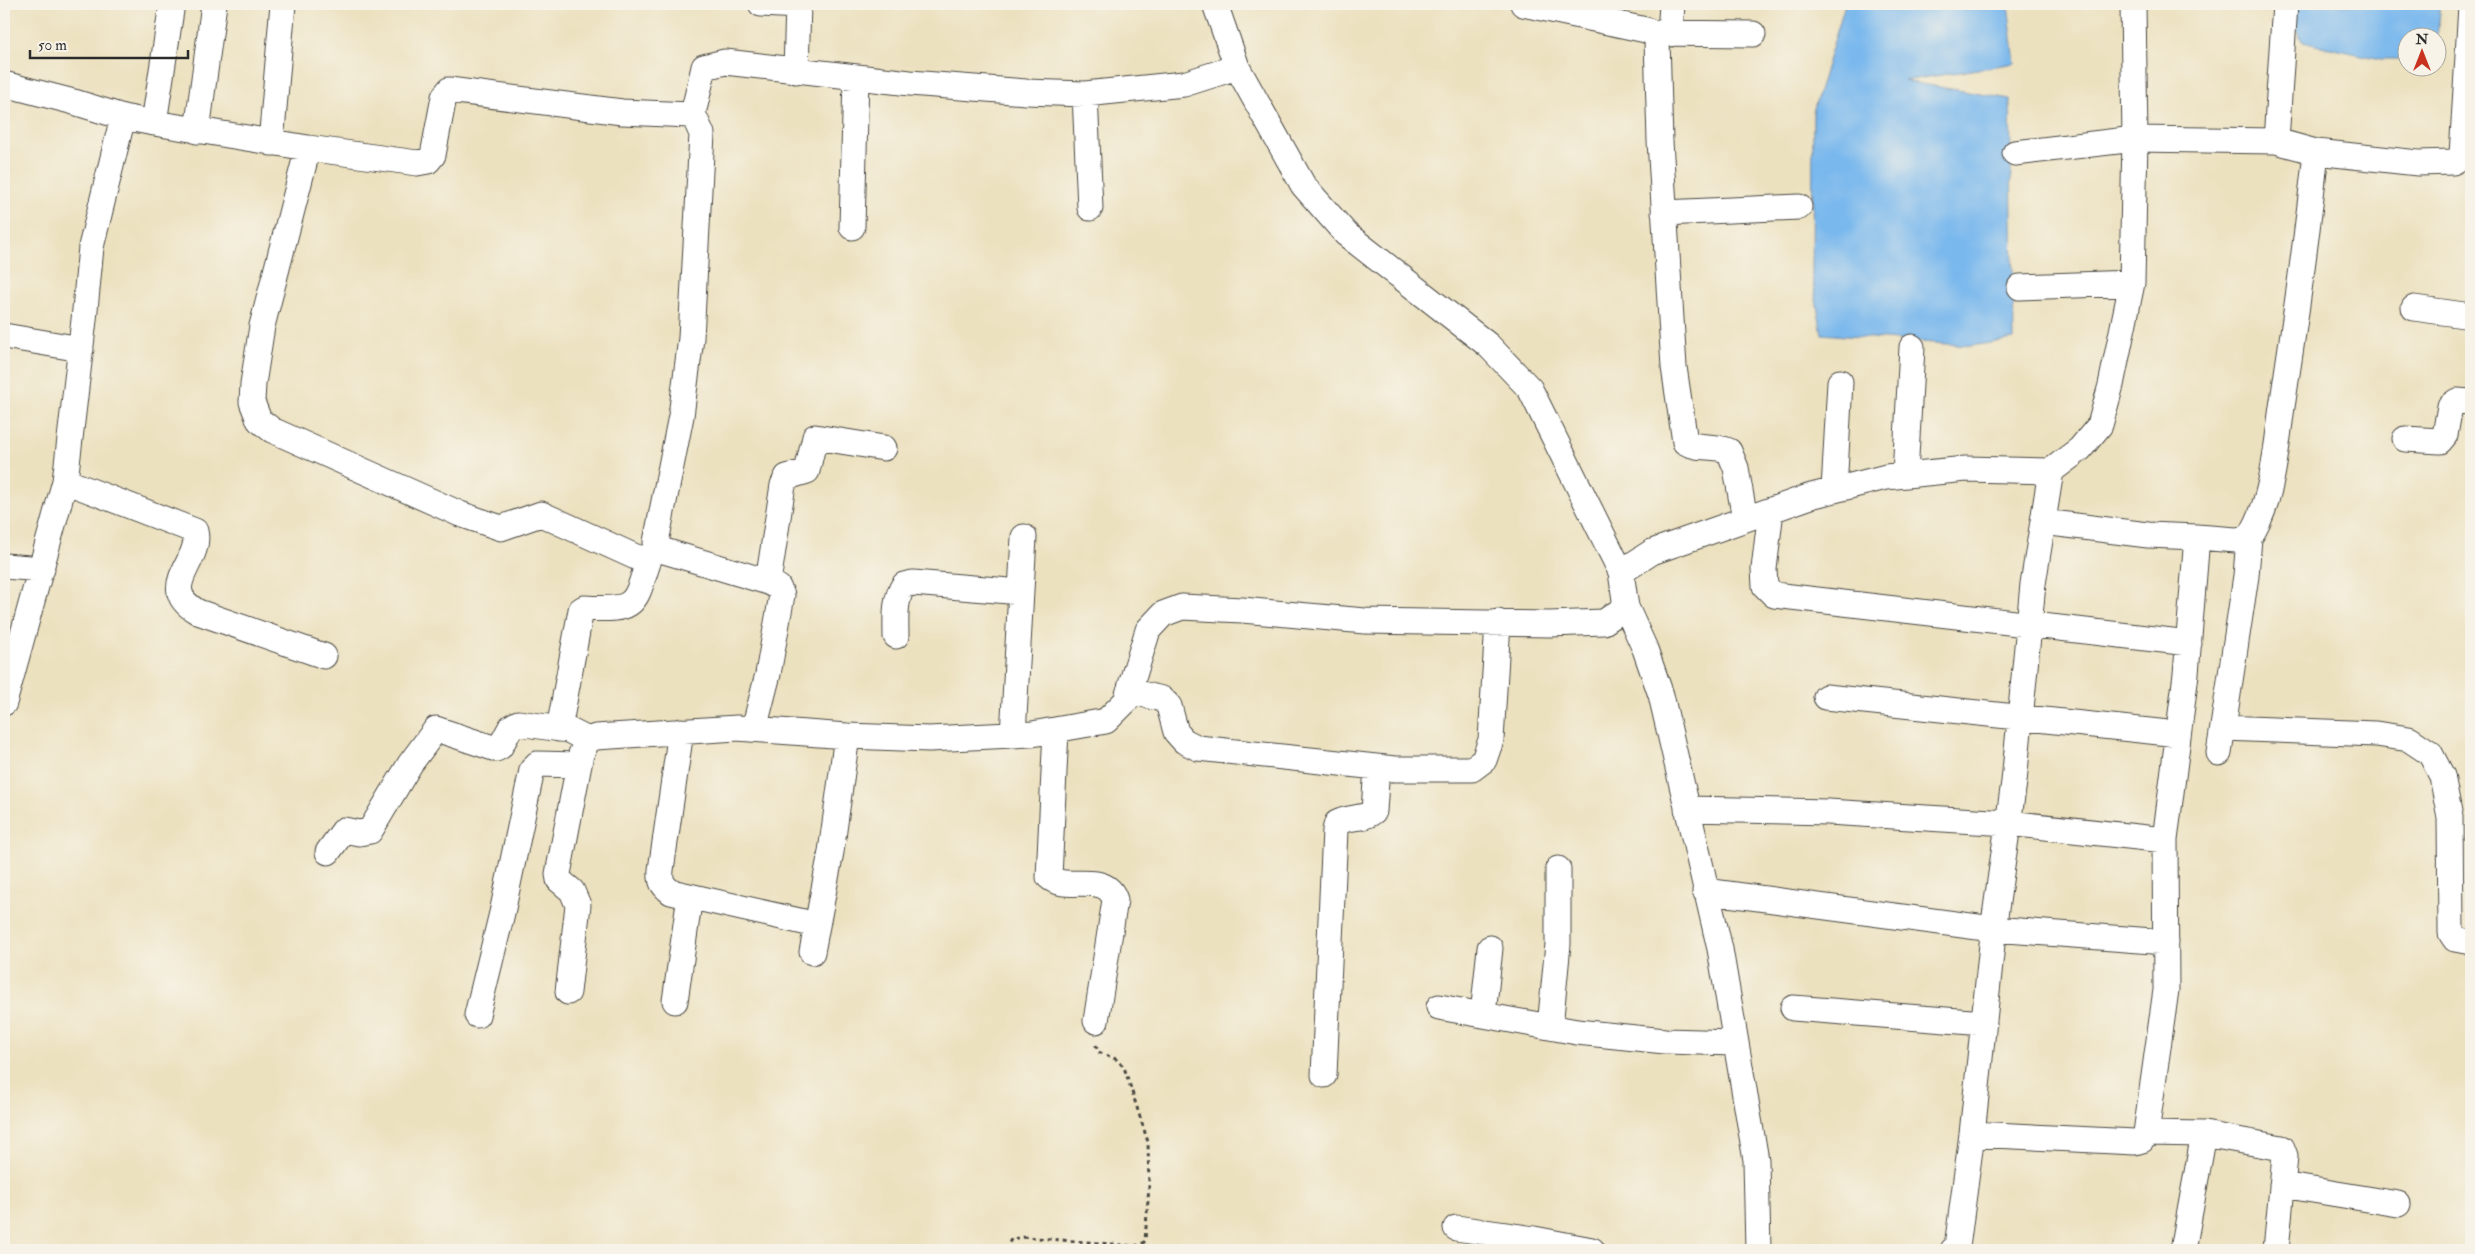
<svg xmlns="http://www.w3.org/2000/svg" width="2475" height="1254" viewBox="0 0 2475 1254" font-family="'IM FELL Double Pica',serif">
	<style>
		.water { fill: #79b8ed; stroke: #52728c }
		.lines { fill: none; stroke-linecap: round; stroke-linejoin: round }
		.street-casing { stroke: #484641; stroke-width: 27 }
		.path { stroke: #484641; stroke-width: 3; stroke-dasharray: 4 4; stroke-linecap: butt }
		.street { stroke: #fff; stroke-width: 25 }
	</style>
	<rect width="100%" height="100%" fill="#f7f3e8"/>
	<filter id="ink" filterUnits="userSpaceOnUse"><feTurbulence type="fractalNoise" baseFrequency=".02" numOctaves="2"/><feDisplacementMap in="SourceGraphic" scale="10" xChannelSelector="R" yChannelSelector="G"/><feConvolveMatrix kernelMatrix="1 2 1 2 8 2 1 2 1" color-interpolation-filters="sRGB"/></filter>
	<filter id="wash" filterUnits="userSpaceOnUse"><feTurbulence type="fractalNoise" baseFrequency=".0096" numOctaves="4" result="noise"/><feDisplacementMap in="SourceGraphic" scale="20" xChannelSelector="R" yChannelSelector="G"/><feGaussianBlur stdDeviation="1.12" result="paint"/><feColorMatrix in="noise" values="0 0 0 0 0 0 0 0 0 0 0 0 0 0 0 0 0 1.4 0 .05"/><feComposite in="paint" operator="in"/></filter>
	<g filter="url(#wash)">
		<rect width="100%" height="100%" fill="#ece1bf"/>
		<path class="water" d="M1845,4H2008L2015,63L1904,81L2010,99L2014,339L1971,346L1822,334L1812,276L1813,112Z
			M2294,4H2441L2437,37L2408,38L2407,59H2380L2303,42L2291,20Z"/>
	</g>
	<g filter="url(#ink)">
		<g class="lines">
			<defs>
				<path id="street" d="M761,4L798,6
					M1215,4L1237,67L1303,185L1346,234L1488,345L1530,389L1621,572
					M1523,4L1646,30L1653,33L1657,40L1660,141L1674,367L1685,442C1698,450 1715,444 1729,451L1736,468L1745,519
					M1653,33L1753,34
					M1670,34L1672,4
					M796,71L798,4
					M4,84L74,102L123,117L154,123L308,148L417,163L428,161L433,155L444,97L449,90L622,112L690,115L693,114L704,67L725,62L910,83L1026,92L1085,94L1184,84L1237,67
					M1085,94L1090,208
					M693,114L702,134L691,338L681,416L656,542L657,547L661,550L768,582L778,587L782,595L768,674L754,729
					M154,123L172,4
					M197,131L214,4
					M2276,141L2285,4
					M271,143L283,4
					M308,148L262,326L253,384L252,402L259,420L272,430L460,514L501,528L541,514L640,559L650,556L657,547
					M2015,153L2135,139L2276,141L2316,152L2418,163L2453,162L2471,151
					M2462,155L2471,6
					M1664,213L1799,207
					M852,227L856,78
					M2020,287L2132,283
					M2414,308L2471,316
					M4,336L81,349
					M2405,439L2440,441L2445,435L2450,406L2457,401L2471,402
					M1905,475L1912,347
					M65,481L195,531C203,562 154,587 198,612L324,656
					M1834,490L1840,382
					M1771,510L1764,569L1765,586L1774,595L2189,643
					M2197,537L2236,540L2249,538C2273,503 2276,448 2282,407C2295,322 2307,237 2316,152
					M4,566L42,569
					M768,582L783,485L787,477L807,471L815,437L884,448
					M1626,607L1645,649L1661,695L1720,949L1756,1160L1758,1250
					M896,636C896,620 894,599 904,585L913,583L1021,592
					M1129,691L1162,699L1169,706L1176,732L1184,741L1198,748L1395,769H1472L1484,760L1491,740L1498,622
					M1826,697L2178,734
					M4,703L65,481L84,320L91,247L123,117
					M2223,728L2376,734L2409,739L2430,753L2442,776L2450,817L2451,933L2455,939L2471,942
					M559,729L581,610L584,608C639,611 634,605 650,556
					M1056,730L1049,877C1066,893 1106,870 1115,900L1096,1021
					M681,731L661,870C660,881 662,885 671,892L817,925
					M1013,735L1024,537
					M2219,753L2246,576L2249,538
					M1687,809L1828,812L2008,823L2165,840
					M328,852L344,830L359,833L370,831L410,764L436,729L496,749L500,747L511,727L518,723L568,730L588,740
					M1705,891L1993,929L2166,942
					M812,952L831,852L847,736
					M568,992L578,905L572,891L559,880L558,874L581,754L588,740L596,737L737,728L847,736L929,739L1032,734L1106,721L1126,701L1148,630L1163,614L1182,607L1242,610L1365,621L1550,624L1604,622L1626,607L1621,572L1652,552L1811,496L1886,477L1966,469L2051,471L2080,449L2100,425L2111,385L2132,283L2135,139L2133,4
					M675,1001L690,896
					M1439,1007L1577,1032L1665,1041L1735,1043
					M1793,1008L1984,1023
					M477,1015L502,913L532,770L537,764L579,765
					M1483,1015L1490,948
					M1550,1027L1558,944V869
					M1324,1075L1335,830L1337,823C1348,816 1364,820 1374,811L1377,767
					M2146,1133L2204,1134L2282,1148L2285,1156L2276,1250
					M1972,1134L2135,1142L2142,1140L2146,1133L2166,990L2165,840L2186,674L2197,537L2148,535L2043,522
					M2282,1185L2398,1204
					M1456,1228L1534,1239L1592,1250
					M1953,1250L1957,1247L1972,1134L1995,916L2014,782L2033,584L2051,471
					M2183,1250L2204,1134"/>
			</defs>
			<use href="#street" class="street-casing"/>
			<path class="path" d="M1006,1250L1011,1239L1025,1237L1135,1246L1142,1244L1145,1241L1149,1186L1148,1142L1124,1067L1116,1059L1098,1052L1095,1042"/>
			<use href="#street" class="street"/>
		</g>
	</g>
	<rect width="2475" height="1254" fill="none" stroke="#f7f3e8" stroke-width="20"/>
	<g transform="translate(2422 52)"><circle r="24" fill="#f7f3e8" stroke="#a5a39c"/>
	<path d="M0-4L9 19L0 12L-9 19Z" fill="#c8321e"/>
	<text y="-8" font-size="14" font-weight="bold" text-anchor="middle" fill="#2b2b2b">N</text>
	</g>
	<path d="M30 50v8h158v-8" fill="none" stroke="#2b2b2b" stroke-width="2.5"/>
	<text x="38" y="50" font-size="15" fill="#2b2b2b" stroke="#f7f3e8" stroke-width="4" paint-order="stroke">50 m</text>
</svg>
